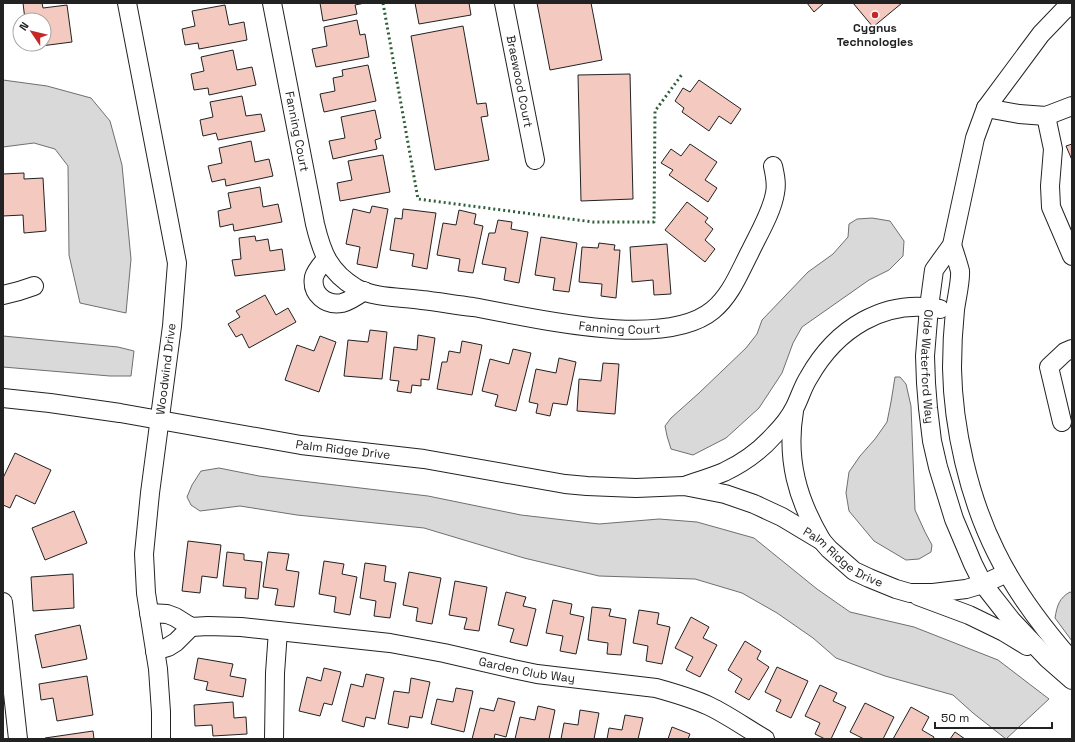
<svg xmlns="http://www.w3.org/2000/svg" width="1075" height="742" viewBox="0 0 1075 742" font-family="'Space Grotesk',sans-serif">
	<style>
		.water { fill: #d9d9d9; stroke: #6f6f6f }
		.building { fill: #f3c9c0; stroke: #222 }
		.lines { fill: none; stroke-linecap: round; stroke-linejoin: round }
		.minor-casing { stroke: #222; stroke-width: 20 }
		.minor { stroke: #fff; stroke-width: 18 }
		.hedge { stroke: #2f5e38; stroke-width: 3; stroke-dasharray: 2 3; stroke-linecap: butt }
		.poi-dot { fill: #c62828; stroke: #fff; stroke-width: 1.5 }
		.labels { text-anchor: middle; stroke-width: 3; stroke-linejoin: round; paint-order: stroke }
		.poi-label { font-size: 12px; font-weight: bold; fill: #222; stroke: #fff }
		.street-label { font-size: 12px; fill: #222; stroke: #fff }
	</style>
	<rect width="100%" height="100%" fill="#fff"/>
	<path class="water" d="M3,80L47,86L91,98L110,121L122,165L131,259L126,313L80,303L69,255L68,166L55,149L34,143L3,147Z
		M872,218L890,221L904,241L903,256L889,270L869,280L802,327L793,343L782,373L759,408L726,438L693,455L671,449L667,436L665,426L671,418L699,393L746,348L757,334L762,320L808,272L833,254L848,237L849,224L857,219Z
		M3,336L118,347L134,351L131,376H110L3,367Z
		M895,377H900L906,384L911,406L915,510L925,532L932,545L931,552L919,559L906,560L874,541L849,511L846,493L849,472L860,456L875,439L887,422L891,402Z
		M219,468L259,476L428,496L521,515L599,524L659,519L697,522L754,538L817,589L850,612L914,627L998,660L1049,699L1006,739L973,713L953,695L885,676L836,658L813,638L777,613L742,593L695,579L599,576L524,558L424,528L297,515L240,506L200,511L191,505L187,497L192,485L201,471Z
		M1070,592L1072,593V641L1055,618C1057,606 1059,598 1070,592Z"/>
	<path class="building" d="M23,3H42L43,8L67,5L72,42L41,46V44H44V20H25Z
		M320,3H365L355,5L357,14L323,21Z
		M415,3H469L471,15L419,24Z
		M537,3H591L602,60L550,70Z
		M807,3H824L814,12Z
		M853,3H902L873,27Z
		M225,5L229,25L244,22L247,40L199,49L198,43L185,45L182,29L195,26L192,11Z
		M357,20L360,35L365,34L369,57L316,67L312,49L327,46L324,27Z
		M463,26L477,104L486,103L488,116L481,117L489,160L435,170L411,36Z
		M233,50L237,70L252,67L256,85L209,95L208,88L194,90L191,74L204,71L201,57Z
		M368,65L376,101L324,112L320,94L335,91L333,78L343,76L342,70Z
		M630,74L633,199L581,201L578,75Z
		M699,80L741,109L731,124L719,116L709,131L682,112L684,108L675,101L683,88L690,92Z
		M242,96L246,116L261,114L265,131L218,140L216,133L203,136L200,120L213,117L210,102Z
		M375,110L381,138L375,140L377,149L333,159L329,141L345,138L341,117Z
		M251,141L255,162L269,159L273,176L226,186L225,179L212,182L208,166L222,163L219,148Z
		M690,144L717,162L705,180L717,188L708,202L669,175L673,170L661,163L671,149L681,156Z
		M1072,144V160L1066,146Z
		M383,155L390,192L340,201L337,183L352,180L348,161Z
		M24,173V179L43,178L46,231L24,233L23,215L3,216V174Z
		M260,187L263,207L278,204L282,222L234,231L233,224L220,227L218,211L231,208L228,193Z
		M687,202L708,218L705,222L713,229L705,240L715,249L705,262L665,230Z
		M372,206L388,209L377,268L357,264L360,247L346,244L353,209L370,213Z
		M403,209L436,213L427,269L412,266L414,254L390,250L395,218L402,219Z
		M459,210L476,214L474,224L483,226L473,273L458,271L460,259L437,255L443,223L456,225Z
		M498,220L512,222L511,229L528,232L519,283L504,280L506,268L482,264L489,233H495Z
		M255,236L256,241L268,239L270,251L282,249L285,270L235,276L232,260L241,259L239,238Z
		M541,237L577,243L569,292L553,290L555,278L535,275Z
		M599,243L615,245L614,250H620L616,298L601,296L602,284L579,282L582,247L598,248Z
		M667,244L671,294L654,295L653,280L632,282L630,247Z
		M265,295L276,315L288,308L296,322L249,348L242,334L236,337L228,324L240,317L236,311Z
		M370,330L387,332L382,379L344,376L348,340L368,342Z
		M418,335L435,338L429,380L421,379V386L412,385L411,393L397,391L399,381L390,380L394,347L417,350Z
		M320,336L336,342L319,392L285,380L297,345L314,351Z
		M462,341L482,345L472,395L437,389L442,362H447L449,351L460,353Z
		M513,349L531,353L516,411L495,406L498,395L482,391L490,359L509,364Z
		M559,358L576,362L567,405L553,403L550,416L536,413L538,404L529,402L536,369L556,373Z
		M603,363L619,364L615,414L577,411L579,379L601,381Z
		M15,453L51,470L35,504L16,495L10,508L3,505V478Z
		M74,511L87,543L45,560L32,528Z
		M188,541L221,545L217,578L202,576L200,593L182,591Z
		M227,552L244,554V560L262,562L258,599L245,598L246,588L223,586Z
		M268,552L289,554L286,570L299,572L294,607L275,605L278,589L263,587Z
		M324,561L344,564L342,574L357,577L350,615L334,612L336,597L319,594Z
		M365,563L386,566L384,581L396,583L390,618L374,616L376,601L360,598Z
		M409,572L441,578L432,624L416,621L418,608L403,605Z
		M73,574L74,608L33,611L31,577Z
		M455,581L487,587L479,631L464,629L467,618L449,615Z
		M506,592L526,597L523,606L536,609L527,646L510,642L514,629L498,625Z
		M553,600L572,604L570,614L584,617L576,654L560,651L563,636L546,633Z
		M592,607L611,609L609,616L626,619L621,655L607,654L608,643L588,640Z
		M639,610L659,613L657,624L670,627L662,664L646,661L648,646L633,643Z
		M691,617L709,627L703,638L717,645L700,677L686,670L693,657L675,648Z
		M80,625L87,659L42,668L35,635Z
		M745,641L761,651L757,659L769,667L749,700L735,692L742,679L728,670Z
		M198,658L233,664L230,676L246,679L243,697L206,690L208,682L194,679Z
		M777,667L808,681L791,718L776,711L781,700L765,692Z
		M324,668L341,672L332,705L324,703L320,716L299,711L307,677L321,681Z
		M366,674L384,678L375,719L366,717L364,727L342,721L351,684L363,687Z
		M87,676L93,715L57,721L53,698L41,700L39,684Z
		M411,678L430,682L422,718L410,716L408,728L388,724L394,691L409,693Z
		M820,685L837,693L833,701L846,707L831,739H825L815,734L820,723L805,716Z
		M456,688L473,691L464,732L431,724L437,699L453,702Z
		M498,698L515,702L506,737L495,734L494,739H472L480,708L494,711Z
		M233,702L234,718L246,717L247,734L213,736L212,725L195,726L194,705Z
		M865,703L894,717L883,739H864L850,732Z
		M538,706L555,710L549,739H515L520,717L535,720Z
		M911,707L929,717L922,730L934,737L933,739H893Z
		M580,710L599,713L594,739H561L564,723L578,725Z
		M625,715L643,718L638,739H607L609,728L622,730Z
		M672,727L690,734L688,739H668Z
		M93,731L94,739H45V738Z
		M955,732L965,739H950Z"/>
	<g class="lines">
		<defs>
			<g id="minor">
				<path d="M127,3L177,263L172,326L150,493L144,554L146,593L158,669L161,712V739"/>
				<path id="s1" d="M272,3L315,224C322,253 329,272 356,288C374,298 401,297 422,300C439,302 456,305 473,307C531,317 664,351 713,310C731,295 739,273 750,252C758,235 772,212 775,193C777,184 775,175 773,166"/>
				<path id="s2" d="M504,3L535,160"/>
				<path id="s3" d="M1072,5L1064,10L1041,34L986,108L975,138L952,245L934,270L929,307L925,356L926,383L928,408L932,441L938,467L954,519L973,564L983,584L1012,621L1048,659L1072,680"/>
				<path d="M986,108L1019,114L1046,116L1072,106"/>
				<path d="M1046,116L1053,149L1050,186L1051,207L1072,256"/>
				<path d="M952,245C955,254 958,263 960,271C961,280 956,301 955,310C953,329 952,349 952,368C953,428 969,498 996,552C1015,591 1043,628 1072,661"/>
				<path d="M326,259C322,264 316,270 314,277C311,294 326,306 342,303C350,301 357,296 364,291"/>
				<path d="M3,295L19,291L34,286"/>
				<path id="s4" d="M3,398L50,403L120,413L301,445L424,459L565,484L587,486L636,488L684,486L725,494L754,504L782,517L822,541L829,549L854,571L869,578L896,589L910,593H933L966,589L983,584L1007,573"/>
				<path d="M794,411C786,459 797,499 822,541"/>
				<path d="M1062,422L1049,367L1065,352L1072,349"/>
				<path d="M687,485C699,481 712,477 724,472C743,463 761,450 775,434C783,426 790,417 795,407C800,397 803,386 809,377C836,329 884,298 940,309"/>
				<path d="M918,596L969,615L1004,632L1027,646"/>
				<path d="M3,602L18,739"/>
				<path id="s5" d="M149,613L167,614L175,617L191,627L208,626L241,627L390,643L444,653L513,669L537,674L656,688C674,693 692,698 709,706C728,715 746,728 765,739"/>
				<path d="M155,651L168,647L176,642L191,627"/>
				<path d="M274,739L275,673L278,631"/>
			</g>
		</defs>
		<use href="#minor" class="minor-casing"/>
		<use href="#minor" class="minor"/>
		<path class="hedge" d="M383,3L418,199L593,222H654L655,111L683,73"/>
	</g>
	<circle class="poi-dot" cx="875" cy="15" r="4"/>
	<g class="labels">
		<g class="poi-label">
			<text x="875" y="32">Cygnus<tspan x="875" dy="14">Technologies</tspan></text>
		</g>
		<g class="street-label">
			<text dy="4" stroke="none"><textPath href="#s2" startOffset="80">Braewood Court</textPath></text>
			<text dy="4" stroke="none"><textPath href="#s1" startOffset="131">Fanning Court</textPath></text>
			<text dy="4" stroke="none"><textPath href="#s1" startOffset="571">Fanning Court</textPath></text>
			<text dy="4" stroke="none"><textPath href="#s3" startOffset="404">Olde Waterford Way</textPath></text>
			<text transform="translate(166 369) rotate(-83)" y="4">Woodwind Drive</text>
			<text dy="4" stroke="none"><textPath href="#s4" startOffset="344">Palm Ridge Drive</textPath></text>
			<text dy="4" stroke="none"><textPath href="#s4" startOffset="865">Palm Ridge Drive</textPath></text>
			<text dy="4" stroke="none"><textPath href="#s5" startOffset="385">Garden Club Way</textPath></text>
		</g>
	</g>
	<rect width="1075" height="742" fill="none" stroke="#222222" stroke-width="8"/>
	<g transform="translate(32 32) rotate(305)"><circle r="19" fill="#ffffff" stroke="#a7a7a7"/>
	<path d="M0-3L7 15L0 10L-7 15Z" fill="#c62828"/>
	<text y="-6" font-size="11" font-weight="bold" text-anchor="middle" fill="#222222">N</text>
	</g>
	<path d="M935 722v6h117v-6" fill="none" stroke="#222222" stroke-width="2"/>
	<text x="941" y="722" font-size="12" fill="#222222" stroke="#ffffff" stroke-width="3" paint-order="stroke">50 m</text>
</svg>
